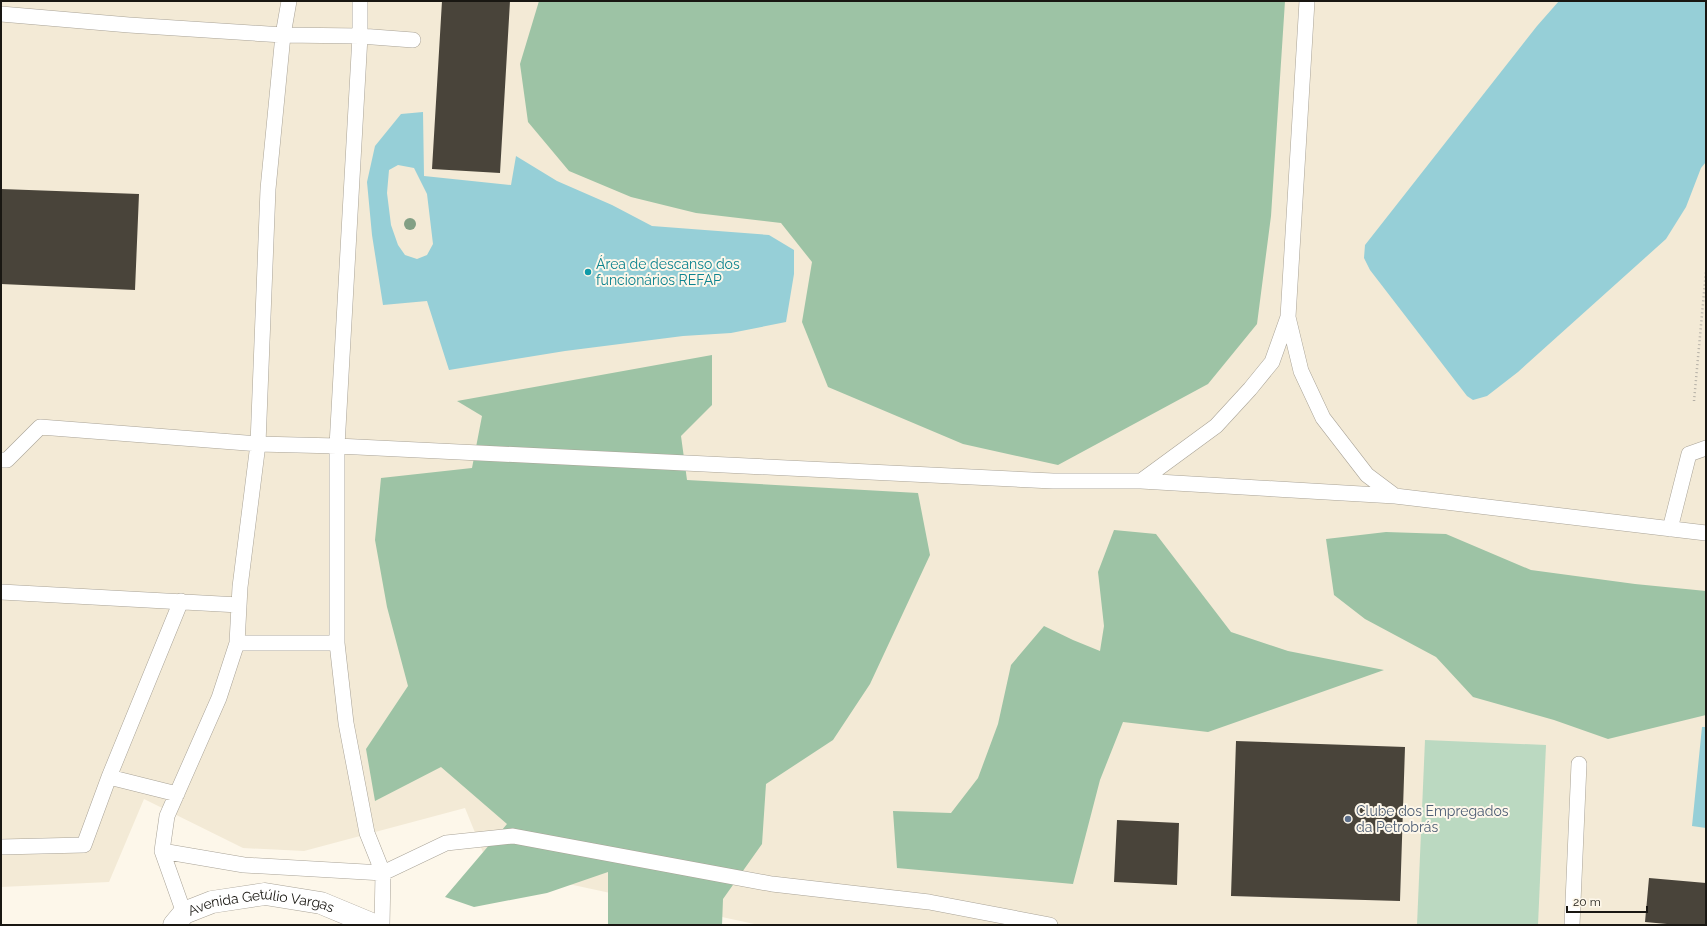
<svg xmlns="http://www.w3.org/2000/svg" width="1707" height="926" viewBox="0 0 1707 926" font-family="Raleway,sans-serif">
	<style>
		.built { fill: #f3ead6 }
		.green { fill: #bbd9c1 }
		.forest { fill: #9dc3a5 }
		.water { fill: #96cfd7; fill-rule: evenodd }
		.building { fill: #49443a }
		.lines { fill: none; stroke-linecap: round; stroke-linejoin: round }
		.lane-casing { stroke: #a9a397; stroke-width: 16 }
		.primary-casing { stroke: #a9a397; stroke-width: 23 }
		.path { stroke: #b5b0a6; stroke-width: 2.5; stroke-dasharray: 1 3; stroke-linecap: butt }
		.lane { stroke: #fff; stroke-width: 15 }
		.primary { stroke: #fff; stroke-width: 22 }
		.tree { fill: #82a085 }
		.culture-dot { fill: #0f9aa8; stroke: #fdf7ea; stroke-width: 1.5 }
		.service-dot { fill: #5c6f8a; stroke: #fdf7ea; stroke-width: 1.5 }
		.labels { text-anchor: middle; stroke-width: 4; stroke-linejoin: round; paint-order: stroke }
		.culture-label { font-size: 14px; fill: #0d838f; stroke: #fdf7ea; text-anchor: start }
		.service-label { font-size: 14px; fill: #4e5e75; stroke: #fdf7ea; text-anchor: start }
		.street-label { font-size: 14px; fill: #191712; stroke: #fdf7ea }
	</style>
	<rect width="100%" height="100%" fill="#fdf7ea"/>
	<path class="built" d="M1,1H1706V925H759L489,867L465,808L304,851L243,848L144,799L109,882L1,887Z"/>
	<path class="green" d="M1425,740L1546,745L1538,925H1417Z"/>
	<path class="forest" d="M539,1H1285L1271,216L1257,324L1208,384L1058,465L963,444L828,387L802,322L812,262L781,223L696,213L631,197L569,171L528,122L520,64Z
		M712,355V405L681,436L687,480L918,493L930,555L870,684L833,740L766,784L762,844L723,899L722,925H608V872L547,893L474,907L445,897L507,824L441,767L375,801L366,749L408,686L387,607L375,540L381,478L472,468L482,416L457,401Z
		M1114,530L1156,534L1231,632L1288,651L1384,670L1208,732L1123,722L1100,780L1073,884L897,868L893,811L951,813L978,778L998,724L1011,665L1044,626L1073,640L1100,651L1104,626L1098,572Z
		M1386,532L1446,534L1531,570L1635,584L1706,591V715L1608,739L1554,720L1473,697L1436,657L1365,619L1334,595L1326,539Z"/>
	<path class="water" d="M1559,1H1706V162L1701,168L1686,207L1666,239L1518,372L1487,396L1473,400L1467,396L1370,270L1364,258L1365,245L1537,26Z
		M423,112L424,176L511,185L516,156L557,181L612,205L652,226L769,235L794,250V274L786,322L731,333L683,336L565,351L449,370L427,301L383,305L372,235L367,182L375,146L401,114ZM398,165L414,168L427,194L433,244L427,255L417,259L405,255L398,245L391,225L387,193L389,170Z
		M1702,727H1706V828L1692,826Z"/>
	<path class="building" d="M442,1H510L500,173L432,169Z
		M1,189L139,194L135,290L1,284Z
		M1236,741L1405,747L1400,901L1231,896Z
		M1117,820L1179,823L1177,885L1114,882Z
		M1649,878L1706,883V925H1678L1645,922Z"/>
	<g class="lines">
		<defs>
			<path id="lane" d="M360,1V36L337,446V643L346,723L367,833L383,873L382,925
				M1,14L129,25L283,35L360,36L413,40
				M1288,317L1301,371L1323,418L1367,475L1395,496
				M1,460H7L40,427L258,444L337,446L1053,481H1141L1395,496L1706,533
				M1141,481L1216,426L1250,389L1272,362L1288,317L1307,1
				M1670,529L1689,454L1706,448
				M1,592L239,605
				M237,643H337
				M109,777L177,794
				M1,847L84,845L109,777L181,601
				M162,851L244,865L383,873L446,843L513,836L772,884L929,902L1050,925
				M184,913L162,851L167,816L219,698L237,643L240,587L258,444L268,189L283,35L289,1
				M1572,925L1579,764"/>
			<g id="primary">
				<path id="s1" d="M174,925L184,913L212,902L265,894L321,903L374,925"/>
			</g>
		</defs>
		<use href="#lane" class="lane-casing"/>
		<use href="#primary" class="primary-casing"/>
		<path class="path" d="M1694,401L1706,271"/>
		<use href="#lane" class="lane"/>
		<use href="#primary" class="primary"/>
	</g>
	<circle class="tree" cx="410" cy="224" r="6"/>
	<circle class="culture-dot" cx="588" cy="272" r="4"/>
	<circle class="service-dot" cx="1348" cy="819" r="4"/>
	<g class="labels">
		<g class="culture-label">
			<text x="596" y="269">Área de descanso dos<tspan x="596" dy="16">funcionários REFAP</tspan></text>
		</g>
		<g class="service-label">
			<text x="1356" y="816">Clube dos Empregados<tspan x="1356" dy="16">da Petrobrás</tspan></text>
		</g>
		<g class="street-label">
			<text dy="5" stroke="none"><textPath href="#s1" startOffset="95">Avenida Getúlio Vargas</textPath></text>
		</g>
	</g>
	<rect width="1707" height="926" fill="none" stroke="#191712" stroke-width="4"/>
	<path d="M1567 906v6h80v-6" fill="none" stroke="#191712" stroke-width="2"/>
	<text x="1573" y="906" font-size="12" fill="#191712" stroke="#fdf7ea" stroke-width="3" paint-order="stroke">20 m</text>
</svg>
